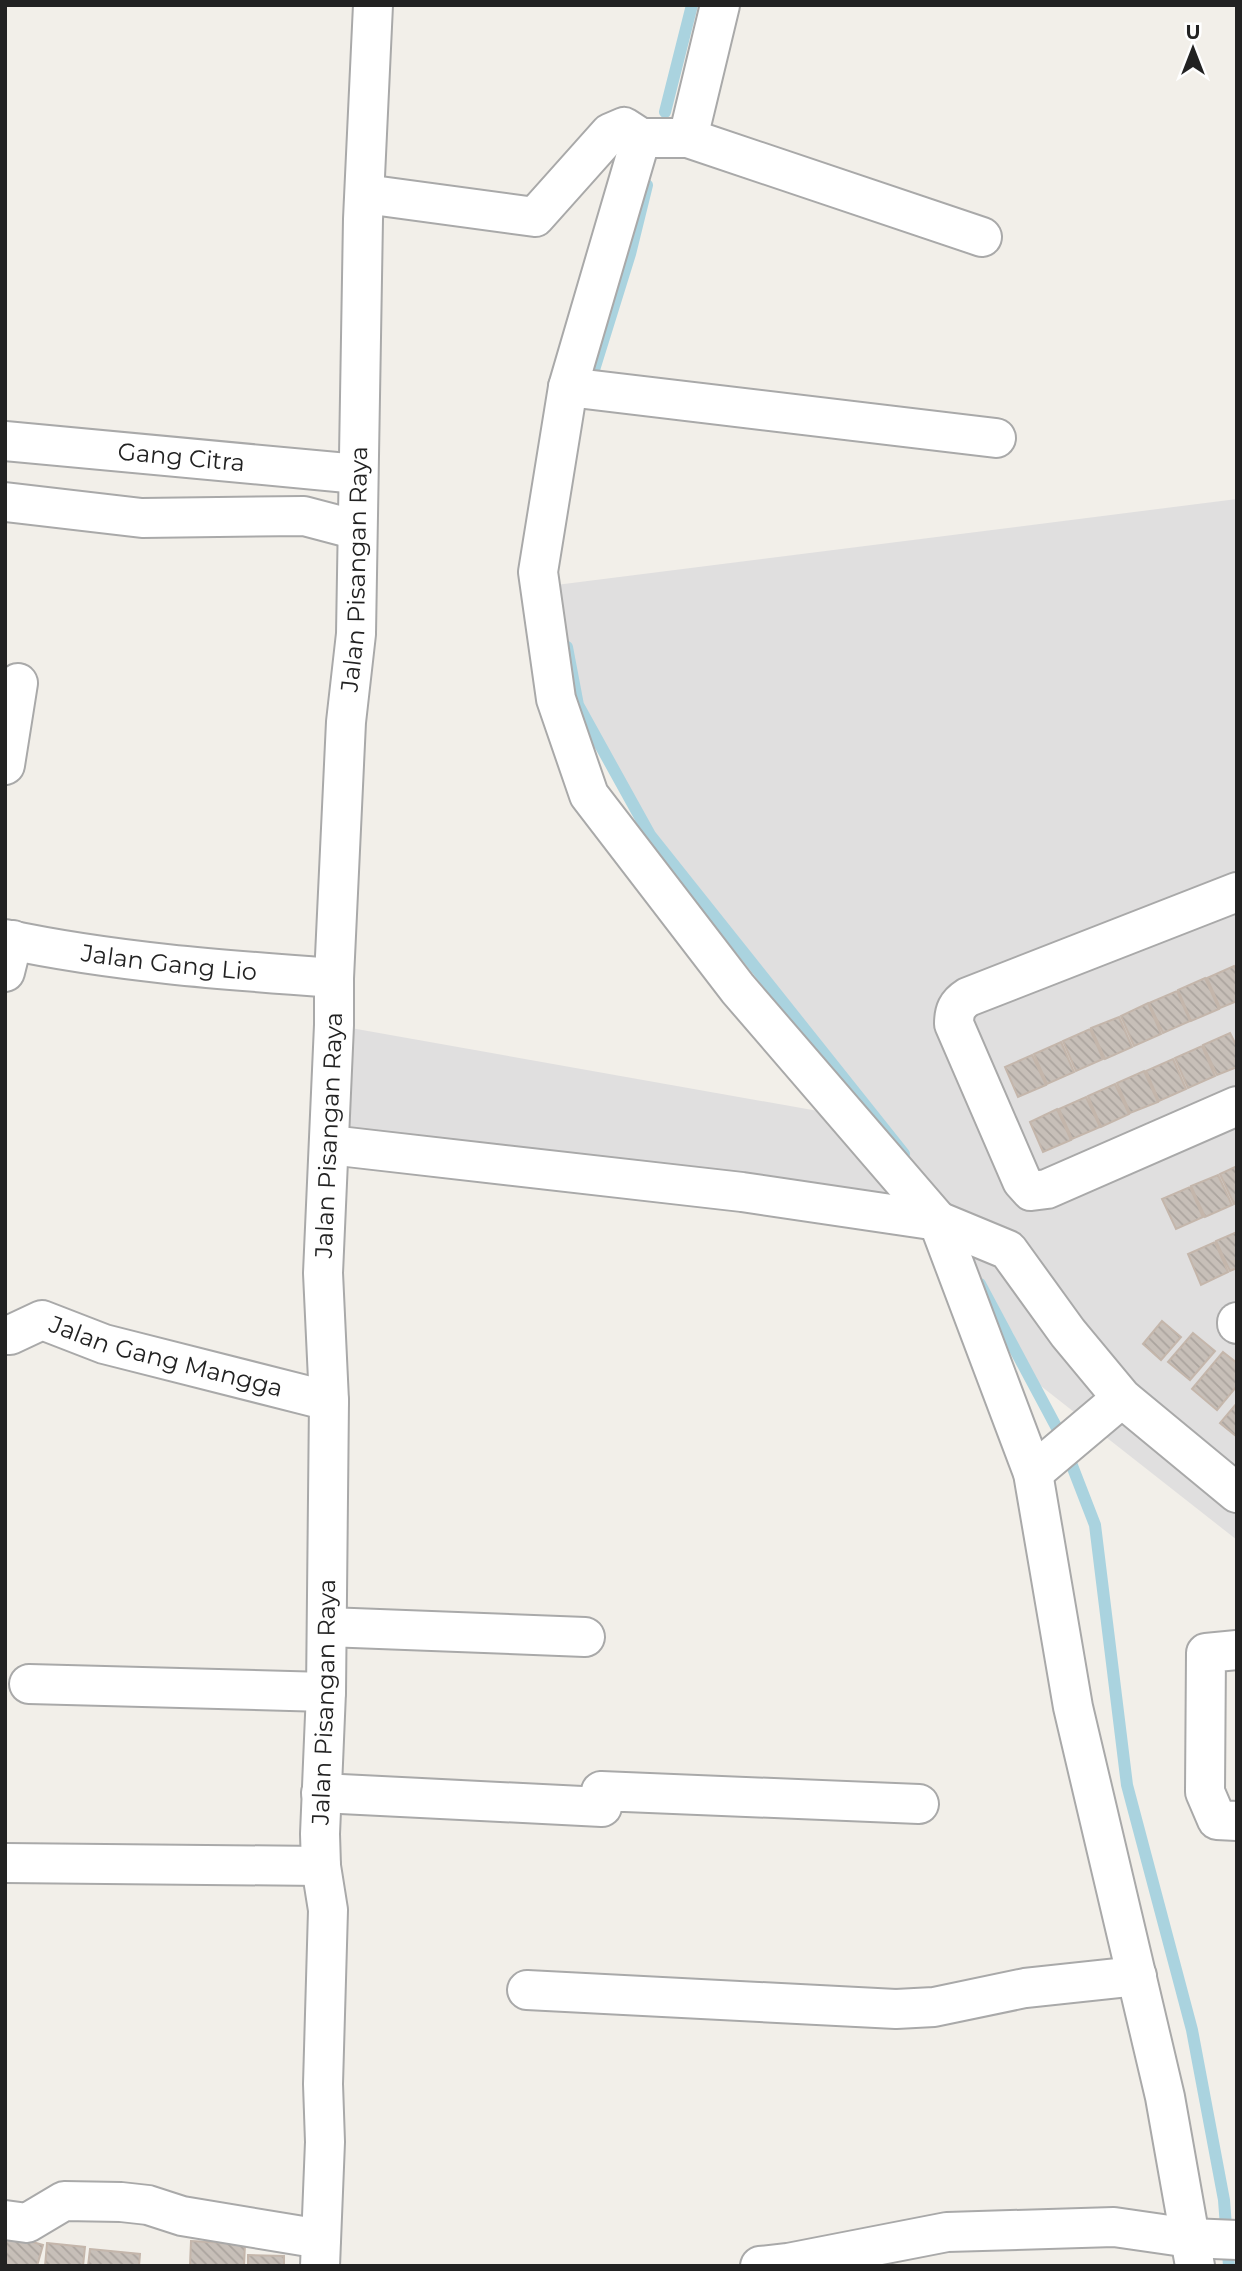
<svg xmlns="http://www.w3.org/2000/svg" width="1242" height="2271" viewBox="0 0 1242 2271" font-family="Montserrat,sans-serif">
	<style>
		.residential { fill: #e0dfdf }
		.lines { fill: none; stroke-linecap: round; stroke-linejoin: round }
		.stream { stroke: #aad3df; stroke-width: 12 }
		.building { fill: url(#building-back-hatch); stroke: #c4b6ab; stroke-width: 2 }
		.minor-casing { stroke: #a9a9a9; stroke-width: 42 }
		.minor { stroke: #fff; stroke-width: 38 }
		.labels { text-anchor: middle; stroke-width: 6; stroke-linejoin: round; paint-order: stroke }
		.street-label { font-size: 24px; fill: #222; stroke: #fff }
	</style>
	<defs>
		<pattern id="building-back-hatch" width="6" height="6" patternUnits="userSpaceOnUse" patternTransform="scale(1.75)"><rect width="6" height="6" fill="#c7bfb8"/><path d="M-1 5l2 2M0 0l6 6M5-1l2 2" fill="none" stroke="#aba49e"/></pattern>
	</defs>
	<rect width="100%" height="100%" fill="#f2efe9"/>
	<path class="residential" d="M1237,499V1540L1032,1379L1013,1333L938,1221L330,1145L334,1025L880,1122L650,835L578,705L556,585Z"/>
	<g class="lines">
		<path class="stream" d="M665,112L692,5
			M589,386L630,254L647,185
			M567,647L578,705L650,835L904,1154
			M980,1284L1059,1432L1095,1525L1127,1785L1192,2030L1224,2200L1229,2266"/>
	</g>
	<path class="building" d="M1234,966L1237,971V1001L1220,1008L1207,978Z
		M1205,978L1219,1009L1191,1021L1178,990Z
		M1177,991L1190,1021L1163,1033L1149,1003Z
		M1148,1003L1161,1034L1134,1046L1121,1016Z
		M1119,1017L1132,1047L1105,1059L1091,1028Z
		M1090,1029L1103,1059L1076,1071L1063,1041Z
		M1230,1033L1237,1047V1067L1217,1075L1203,1045Z
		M1061,1042L1074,1072L1047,1084L1034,1054Z
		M1202,1046L1215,1076L1188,1088L1175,1058Z
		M1032,1055L1046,1085L1018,1097L1005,1067Z
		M1173,1059L1186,1089L1159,1101L1146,1071Z
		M1144,1071L1158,1102L1130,1113L1117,1083Z
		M1115,1084L1129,1114L1101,1127L1088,1096Z
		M1086,1097L1100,1127L1072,1139L1059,1109Z
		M1057,1109L1071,1140L1043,1152L1030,1122Z
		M1237,1166V1202L1234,1204L1220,1174Z
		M1218,1175L1232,1205L1205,1217L1191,1186Z
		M1190,1187L1203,1217L1176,1229L1162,1199Z
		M1237,1232V1268L1230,1271L1216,1241Z
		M1215,1242L1228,1272L1201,1285L1188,1254Z
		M1162,1321L1181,1337L1161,1360L1143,1344Z
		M1193,1333L1215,1351L1190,1380L1168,1362Z
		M1223,1352L1237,1363V1386L1217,1410L1192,1389Z
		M1237,1403V1437L1220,1423Z
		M5,2234L43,2245L37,2266H5Z
		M191,2241L245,2244L244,2266H190Z
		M47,2243L85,2247L83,2266H45Z
		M90,2249L140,2254L139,2266H88Z
		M248,2255L284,2256V2266H248Z"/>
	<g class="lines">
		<defs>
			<g id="minor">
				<path d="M641,138L568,387L538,572L556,699L589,795L738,989L938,1221L1033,1473L1073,1707L1165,2097L1195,2266"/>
				<path d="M641,138H688L982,237"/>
				<path d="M688,138L720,5"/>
				<path d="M365,194L535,217L610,133L624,127L641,138"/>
				<path d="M568,387L996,438"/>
				<path id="s1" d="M5,441L358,474"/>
				<path d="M5,502L142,518L304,516L357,530"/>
				<path d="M5,765L18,683"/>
				<path d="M1237,892L968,997C957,1004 954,1011 954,1024L1022,1181L1031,1191L1047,1189L1237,1106"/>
				<path id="s2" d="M5,939C113,962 224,970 334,978"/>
				<path d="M5,972L13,940"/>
				<path d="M330,1145L742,1192L938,1221L1008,1250L1068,1333L1122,1398L1237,1493"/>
				<path d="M1237,1322V1324"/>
				<path id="s3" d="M5,1335H10L42,1320L104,1344L329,1401"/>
				<path d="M1033,1473L1122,1398"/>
				<path d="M327,1627L585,1637"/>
				<path d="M1237,1650L1206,1653L1205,1792L1217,1820L1237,1821"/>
				<path d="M29,1684L326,1692"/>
				<path d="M321,1793L602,1807L601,1791L919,1804"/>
				<path d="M5,1863L321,1866"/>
				<path d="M527,1990L896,2009L934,2007L1025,1988L1137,1976"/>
				<path d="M5,2220L27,2223L64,2201L121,2202L148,2205L182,2216L321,2239"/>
				<path id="s4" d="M320,2266L325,2142L323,2084L328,1910L321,1866L320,1834L326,1692L329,1401L323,1273L334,1025V978L346,722L356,634L363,219L373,5"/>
				<path d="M760,2266L788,2263L947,2232L1114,2227L1190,2238L1237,2240"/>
			</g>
		</defs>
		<use href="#minor" class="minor-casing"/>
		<use href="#minor" class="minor"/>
	</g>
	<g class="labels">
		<g class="street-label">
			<text dy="8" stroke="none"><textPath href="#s1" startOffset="177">Gang Citra</textPath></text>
			<text dy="8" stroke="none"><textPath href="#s4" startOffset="1699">Jalan Pisangan Raya</textPath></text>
			<text dy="8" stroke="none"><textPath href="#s2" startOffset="166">Jalan Gang Lio</textPath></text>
			<text dy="8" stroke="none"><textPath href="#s4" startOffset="1132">Jalan Pisangan Raya</textPath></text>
			<text dy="8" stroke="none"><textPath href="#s3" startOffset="170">Jalan Gang Mangga</textPath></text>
			<text dy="8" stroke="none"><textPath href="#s4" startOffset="565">Jalan Pisangan Raya</textPath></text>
		</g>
	</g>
	<rect width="1242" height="2271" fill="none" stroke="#222222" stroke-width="14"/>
	<g transform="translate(1193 49)" stroke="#ffffff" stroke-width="5" paint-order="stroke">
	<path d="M0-5L12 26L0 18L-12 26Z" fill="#222222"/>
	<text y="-10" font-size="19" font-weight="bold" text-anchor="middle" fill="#222222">U</text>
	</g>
</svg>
